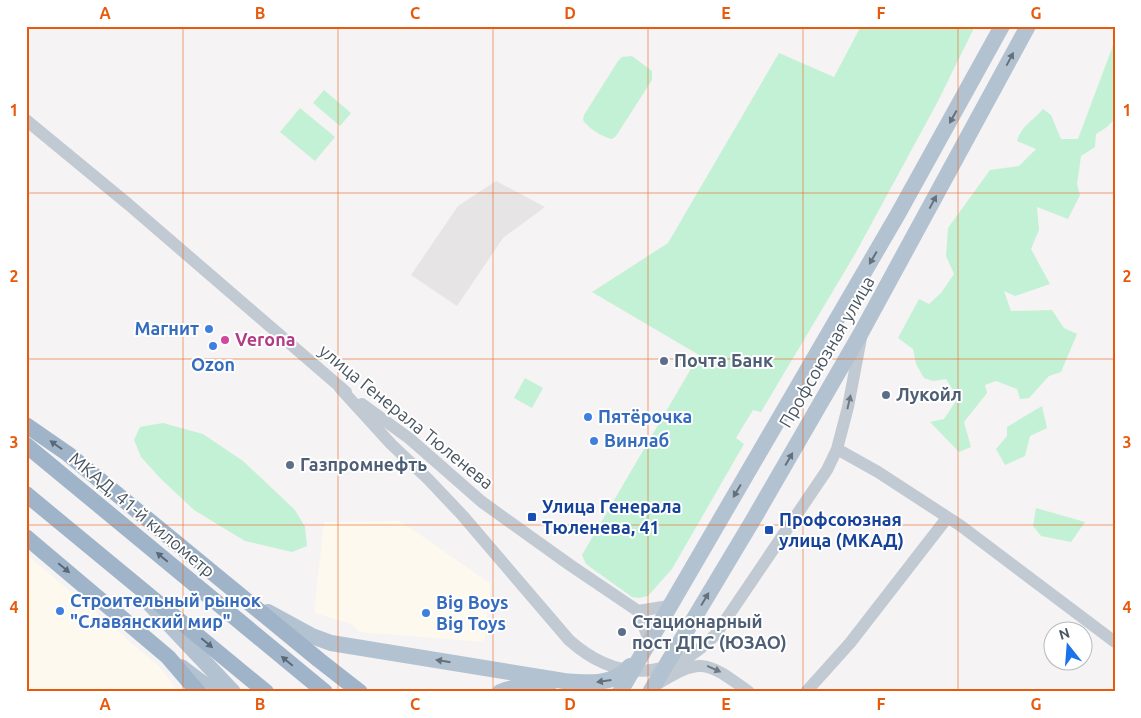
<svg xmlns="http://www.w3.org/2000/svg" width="1141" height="718" viewBox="0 0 1141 718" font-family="Ubuntu,sans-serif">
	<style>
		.commercial { fill: #fdf9ef }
		.education { fill: #e6e4e5 }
		.green { fill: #c3f1d5 }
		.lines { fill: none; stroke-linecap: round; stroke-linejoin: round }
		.tertiary { stroke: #c1cad2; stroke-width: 12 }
		.primary { stroke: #b3c2d1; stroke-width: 16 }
		.trunk { stroke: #9fb4c9; stroke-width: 16 }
		.oneway { fill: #64717d }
		.oneway2 { fill: #6e7983 }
		.oneway3 { fill: #5b6976 }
		.grid { fill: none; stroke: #e8590c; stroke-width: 1; stroke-opacity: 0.55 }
		.shop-dot { fill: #3f7fe0; stroke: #fff; stroke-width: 2 }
		.hotel-dot { fill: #d1479c; stroke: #fff; stroke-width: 2 }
		.service-dot { fill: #5c6f8a; stroke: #fff; stroke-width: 2 }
		.transit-dot { fill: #1a4fb4; stroke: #fff; stroke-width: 2 }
		.labels { text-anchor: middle; stroke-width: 4; stroke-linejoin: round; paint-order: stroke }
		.shop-label { font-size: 18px; font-weight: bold; fill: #366cbe; stroke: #fff; text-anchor: start }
		.hotel-label { font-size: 18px; font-weight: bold; fill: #b23c85; stroke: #fff; text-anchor: start }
		.street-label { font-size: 18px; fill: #4a5661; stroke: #fff }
		.service-label { font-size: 18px; font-weight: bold; fill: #4e5e75; stroke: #fff; text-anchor: start }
		.transit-label { font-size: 18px; font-weight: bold; fill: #164399; stroke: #fff; text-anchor: start }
		.neatline { fill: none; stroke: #e8590c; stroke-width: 2 }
		.grid-label { font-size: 16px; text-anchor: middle; font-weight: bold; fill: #e8590c }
	</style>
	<rect width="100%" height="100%" fill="#f5f3f3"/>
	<path class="commercial" d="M400,521L491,584L484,642L359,632L352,624L314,613L324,522Z
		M26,554L161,668L177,692H26Z"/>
	<path class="education" d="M496,181L545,207L503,238L457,306L411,275L458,206Z"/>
	<path class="green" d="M861,26H975L937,103L855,254L761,412L753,410L736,438L744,444L672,569L648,596L639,598L632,597L586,564L582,555L699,355L592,292L668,243L779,53L834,77Z
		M1115,40V119L1107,127L1096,134L1095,147L1081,156L1077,184L1080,195L1068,219L1037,207L1039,230L1031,249L1050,284L1015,296L1004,291L1011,311L1052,310L1064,328L1077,334L1061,372L1049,376L1029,398L1020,399L1017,389L996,381L985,385L987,393L964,422L971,447L959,452L930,422L944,419L958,398L946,379L933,381L924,378L916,364L913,349L898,338L919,299L929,304L941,293L954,274L946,256L948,228L990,170L1019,166L1036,149L1017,141C1022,125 1032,122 1043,109L1051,115L1061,139H1078Z
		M632,56L652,71V80L616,136L612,139C602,137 588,128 583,120L584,115L618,61L622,57Z
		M324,90L351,113L340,126L313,103Z
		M300,108L335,137L315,161L280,132Z
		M525,378L543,388L532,408L514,398Z
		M1042,406L1047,428L1030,436L1025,456L1005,465L996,449L1007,436V427Z
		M163,423L203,434L243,461L295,510L305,527L307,546L292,552L245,541L194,510L161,479L141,457L134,440L140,427Z
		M1036,508L1085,522L1071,542L1041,536L1033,526Z"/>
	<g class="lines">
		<path class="tertiary" d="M26,120L128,204L346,392
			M340,388L391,444L428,479L463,516L569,640C617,683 671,681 716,634L827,470L837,449L848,407L861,338
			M362,404L410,439L482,502L570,565L638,611L649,640
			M837,449L878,472L961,526L1115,642
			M638,611L669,606
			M654,686C701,657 705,660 749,692
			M806,692L850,643L947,518"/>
		<path class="primary" d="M148,602L233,692
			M268,612L312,636L331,643L564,681C587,683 614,686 630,666
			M181,667L214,692
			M500,692C516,685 533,686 549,692
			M620,692L898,214L1002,26
			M650,692L753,520L861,333L1028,26"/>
		<path class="trunk" d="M26,425L68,454L319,660L360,692
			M26,445L325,692
			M26,494L266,692
			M26,537L168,657L198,692"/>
	</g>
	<defs><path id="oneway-solid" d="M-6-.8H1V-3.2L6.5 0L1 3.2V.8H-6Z" transform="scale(1.25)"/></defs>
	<g class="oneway">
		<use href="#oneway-solid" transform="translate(1010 59) rotate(-62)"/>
		<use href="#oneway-solid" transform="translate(953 117) rotate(119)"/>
		<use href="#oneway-solid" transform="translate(933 202) rotate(-62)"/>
		<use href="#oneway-solid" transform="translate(873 258) rotate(120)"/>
		<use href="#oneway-solid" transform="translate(789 459) rotate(-60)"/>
		<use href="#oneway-solid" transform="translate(737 491) rotate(121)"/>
		<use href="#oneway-solid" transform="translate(705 599) rotate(-59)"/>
		<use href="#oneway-solid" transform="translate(443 661) rotate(-171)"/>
		<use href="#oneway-solid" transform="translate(604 681) rotate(172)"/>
	</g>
	<g class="oneway2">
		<use href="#oneway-solid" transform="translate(849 402) rotate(-77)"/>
		<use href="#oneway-solid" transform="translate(714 669) rotate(24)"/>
	</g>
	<g class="oneway3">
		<use href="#oneway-solid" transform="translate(56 445) rotate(-145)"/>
		<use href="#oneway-solid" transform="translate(162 557) rotate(-140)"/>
		<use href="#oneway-solid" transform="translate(64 568) rotate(40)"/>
		<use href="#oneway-solid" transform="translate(207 643) rotate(40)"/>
		<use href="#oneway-solid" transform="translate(287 661) rotate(-140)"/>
	</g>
	<path class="grid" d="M183,26V692M338,26V692M493,26V692M648,26V692M803,26V692M958,26V692M26,193H1115M26,359H1115M26,525H1115"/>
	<g class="shop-dot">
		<circle cx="209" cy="329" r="5"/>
		<circle cx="213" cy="346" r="5"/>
		<circle cx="588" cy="417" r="5"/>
		<circle cx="594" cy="441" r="5"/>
		<circle cx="60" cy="611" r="5"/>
		<circle cx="426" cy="613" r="5"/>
	</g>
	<circle class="hotel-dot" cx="225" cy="340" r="5"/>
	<g class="service-dot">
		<circle cx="664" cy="361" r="5"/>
		<circle cx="886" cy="395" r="5"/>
		<circle cx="290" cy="465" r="5"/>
		<circle cx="622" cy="632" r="5"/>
	</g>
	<g class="transit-dot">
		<rect x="527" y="512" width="10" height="10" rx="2.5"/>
		<rect x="764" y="525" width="10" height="10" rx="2.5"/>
	</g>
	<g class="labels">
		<g class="shop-label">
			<text x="199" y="335" text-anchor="end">Магнит</text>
			<text x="213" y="371" text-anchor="middle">Ozon</text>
			<text x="598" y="423">Пятёрочка</text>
			<text x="604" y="447">Винлаб</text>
			<text x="70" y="607">Строительный рынок<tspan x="70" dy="21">"Славянский мир"</tspan></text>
			<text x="436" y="609">Big Boys<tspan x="436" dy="21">Big Toys</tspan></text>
		</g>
		<g class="hotel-label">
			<text x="235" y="346">Verona</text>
		</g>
		<g class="street-label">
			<text transform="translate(827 352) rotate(-60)" y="6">Профсоюзная улица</text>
			<text transform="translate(406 417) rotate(39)" y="6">улица Генерала Тюленева</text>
			<text transform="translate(142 515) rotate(40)" y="6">МКАД, 41-й километр</text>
		</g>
		<g class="service-label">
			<text x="674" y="367">Почта Банк</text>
			<text x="896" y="401">Лукойл</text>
			<text x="300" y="471">Газпромнефть</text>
			<text x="632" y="628">Стационарный<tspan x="632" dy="21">пост ДПС (ЮЗАО)</tspan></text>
		</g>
		<g class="transit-label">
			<text x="542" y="513">Улица Генерала<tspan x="542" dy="21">Тюленева, 41</tspan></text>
			<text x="779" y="526">Профсоюзная<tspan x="779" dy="21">улица (МКАД)</tspan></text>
		</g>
	</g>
	<rect width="1141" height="718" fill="none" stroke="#ffffff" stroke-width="55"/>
	<g transform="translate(1068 646) rotate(343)"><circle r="24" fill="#ffffff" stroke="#b7bbc0"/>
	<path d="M0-4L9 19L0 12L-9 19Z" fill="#1a73e8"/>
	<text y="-8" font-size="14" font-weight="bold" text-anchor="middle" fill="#4a5661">N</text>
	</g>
	<rect x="28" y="28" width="1086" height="662" class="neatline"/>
	<g class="grid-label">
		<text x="105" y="19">A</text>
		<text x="260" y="19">B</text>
		<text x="415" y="19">C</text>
		<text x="570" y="19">D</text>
		<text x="726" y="19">E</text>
		<text x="881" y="19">F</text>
		<text x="1036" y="19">G</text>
		<text x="14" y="116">1</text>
		<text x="1127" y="116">1</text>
		<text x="14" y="282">2</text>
		<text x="1127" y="282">2</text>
		<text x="14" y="448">3</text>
		<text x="1127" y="448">3</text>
		<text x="14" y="613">4</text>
		<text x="1127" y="613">4</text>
		<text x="105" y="710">A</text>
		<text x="260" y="710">B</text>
		<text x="415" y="710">C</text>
		<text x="570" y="710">D</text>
		<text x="726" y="710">E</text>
		<text x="881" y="710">F</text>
		<text x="1036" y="710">G</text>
	</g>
</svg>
